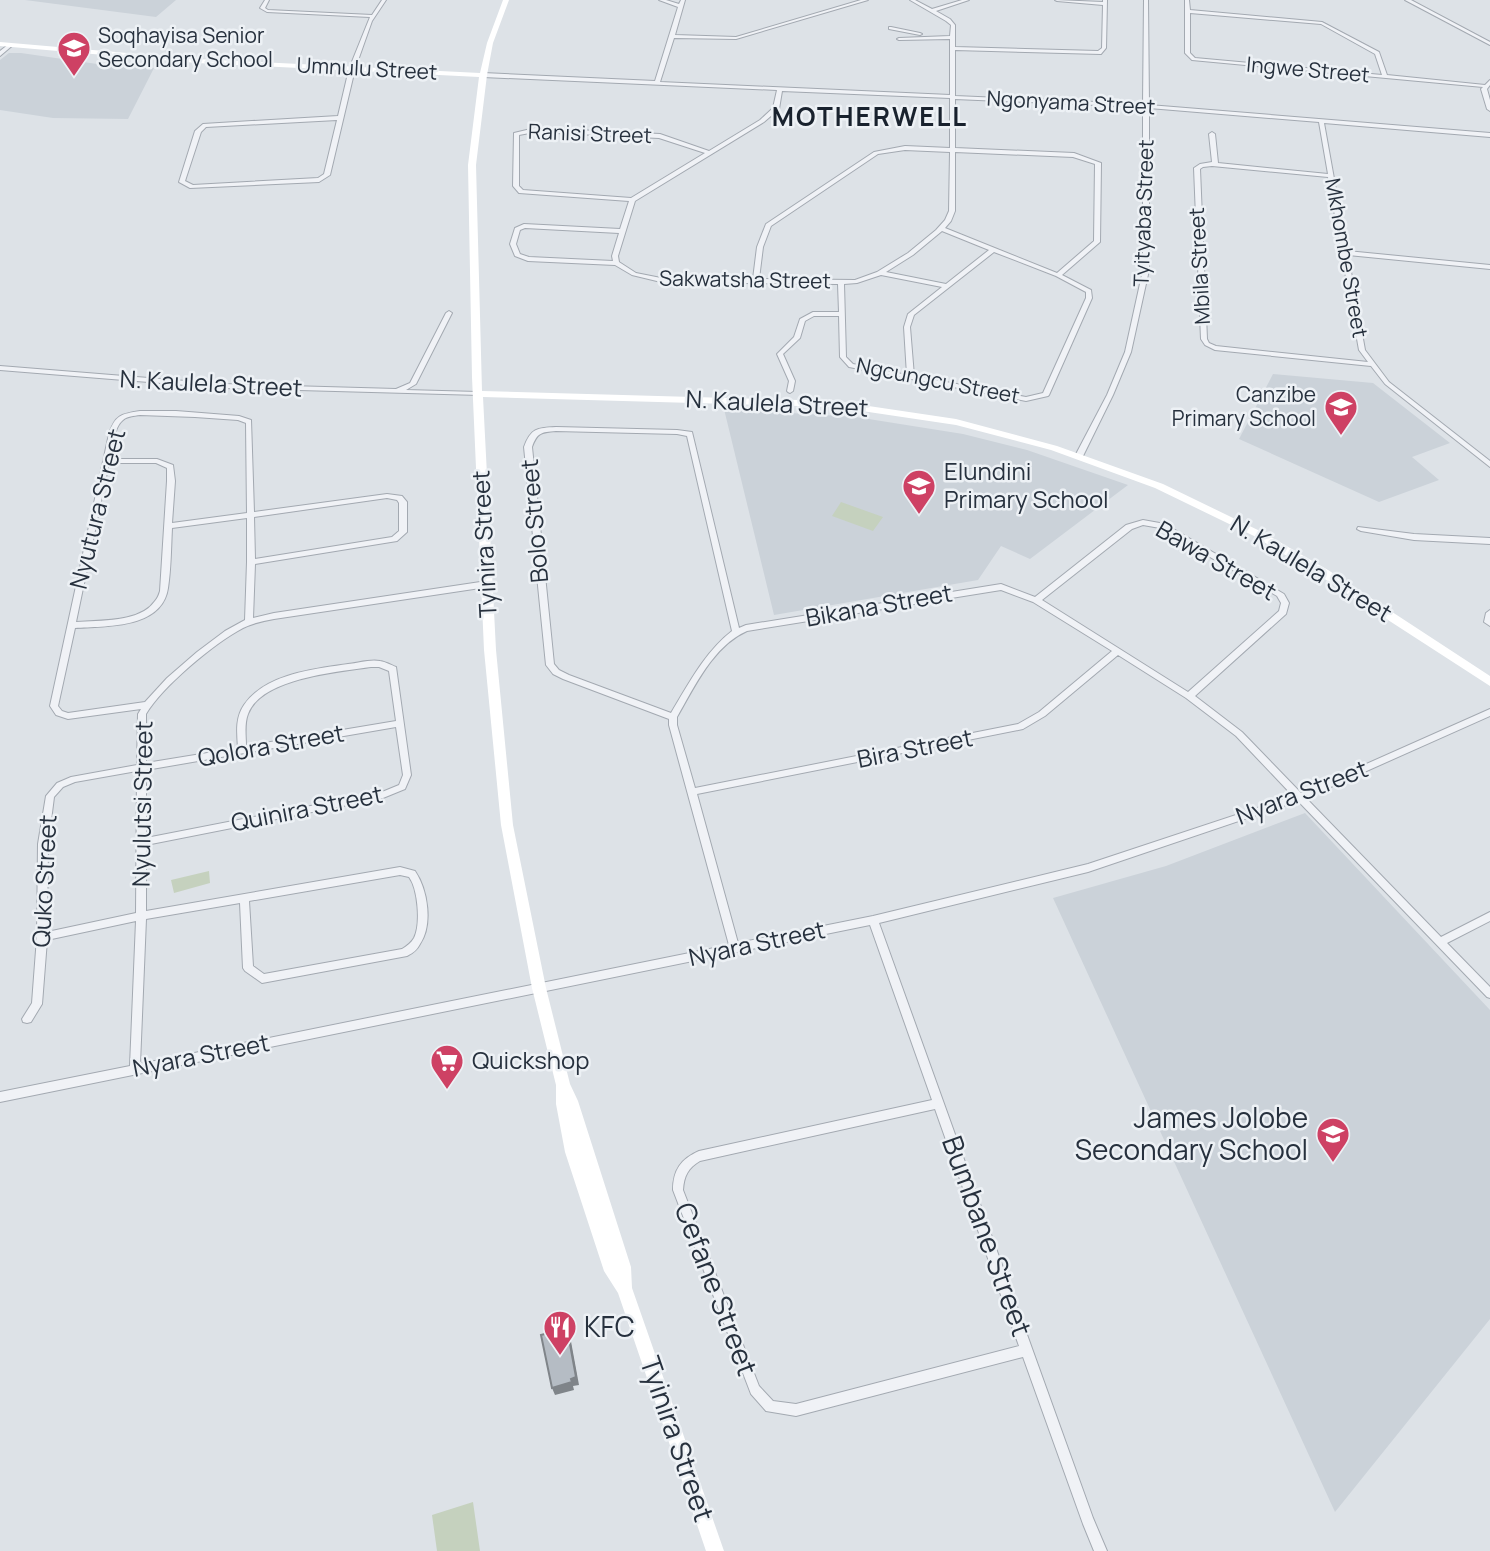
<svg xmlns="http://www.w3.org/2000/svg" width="1490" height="1551" viewBox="0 0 1490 1551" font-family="Manrope,sans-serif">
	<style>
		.built { fill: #cbd2d9 }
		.green { fill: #c5d1be }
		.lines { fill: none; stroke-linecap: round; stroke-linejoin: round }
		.street-casing { stroke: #a3a9b1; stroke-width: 2 }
		.street { fill: #f0f2f6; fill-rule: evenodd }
		.secondary { fill: #fff; fill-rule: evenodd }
		.shaded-wall { fill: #7f8489 }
		.building { fill: #b5bcc4; stroke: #7f8489; stroke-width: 2 }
		.labels { text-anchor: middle; stroke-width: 5; stroke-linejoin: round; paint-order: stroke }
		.far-poi-label { font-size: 21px; fill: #27313e; stroke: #edf1f5; text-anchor: start }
		.far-street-label { font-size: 21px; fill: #27313e; stroke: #edf1f5 }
		.street-label { font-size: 24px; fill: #27313e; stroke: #edf1f5 }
		.poi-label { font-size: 24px; fill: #27313e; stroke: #edf1f5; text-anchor: start }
		.far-district-label { font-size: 26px; font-weight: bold; letter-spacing: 2px; fill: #19222e; stroke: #edf1f5 }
		.near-poi-label { font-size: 28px; fill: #27313e; stroke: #edf1f5; text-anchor: end }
		.near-street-label { font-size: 28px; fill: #27313e; stroke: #edf1f5 }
	</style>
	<rect width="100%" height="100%" fill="#dde2e7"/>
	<path class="built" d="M25,0H176L156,17Z
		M9,53H21L97,64L154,68L128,119L53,118L0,110V60Z
		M1273,374L1373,383L1450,443L1412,457L1439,480L1379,502L1239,439Z
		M724,409L856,417L963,434L1027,450L1128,485L1030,559L1001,546L978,580L774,615Z
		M1305,813L1490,1010V1319L1335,1512L1053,898L1166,866Z"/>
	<path class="green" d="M841,502L883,517L873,531L832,516Z
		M209,871L210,883L174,893L171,880Z
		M473,1502L480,1551H437L432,1515Z"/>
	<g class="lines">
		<defs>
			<path id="street" d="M265,0H269L265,8L268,10L372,15L382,0H386L372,21L355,69L330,175L319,182L190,188L179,182L195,131L203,124L338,116L349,69L370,17L267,12L260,8ZM337,120L324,174L318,178L193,185L185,181L201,132L206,127Z
				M659,0H666L679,4L681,0H685L675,35L736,37L861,0H868L736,39L674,38L660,82L950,95V39L899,40L897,39L899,38L950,36L951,25L946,21L910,0H915L932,9L962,0H969L936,11L950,19L955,25V47L1098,51L1102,48L1103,5L1057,1L1055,0L1103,2V0H1107L1106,48L1101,54L955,50V96L1143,104L1144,0H1148L1149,105L1490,133V137L1324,123L1347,251L1490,265V269L1348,255L1365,350L1389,382L1490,461V467L1385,384L1371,366L1215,350L1205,345L1201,339L1194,168L1200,164L1212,162L1209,134L1212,132L1215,134L1218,163L1328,174L1319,122L1149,108V270L1131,352L1113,395L1083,456L1079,458L1075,456L1107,395L1125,352L1143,270V107L955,99V148L1074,153L1101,163L1100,242L1062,275L1091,290L1092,298L1049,395L1048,396L1026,401L849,367L840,357L839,316H814L805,321L800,338L783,354L795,381L793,391L790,393L788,392L787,391L789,381L777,354L794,337L800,319L813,312H839L838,284L661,282L632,275L615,265L528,261L515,256L510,244L515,228L524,224L620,229L629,201L519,193L513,186L514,133L535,128L660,134L709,151L760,120L773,108L777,90L483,77L480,75L483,73L655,81L678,7ZM782,91L950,98V148L905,146L874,152L766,224L757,247L753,279L661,278L636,273L619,262L618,256L635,201L764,122L779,109ZM535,132L659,138L705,153L631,198L523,190L519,186V135ZM905,150L950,152L949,211L945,220L936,230L908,253L877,272L855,280L759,279L763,247L771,226L878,154ZM955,152L1073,157L1095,164L1094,241L1057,273L945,228L951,221L955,211ZM1212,166L1328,177L1359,350L1368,362L1216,346L1209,343L1207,339L1200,169L1203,167ZM525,228L619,233L612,256L613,261L529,257L520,254L516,244L520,230ZM942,231L989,250L946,284L886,272L913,255ZM994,252L1056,276L1086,292V298L1043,393L1026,397L914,376L910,327L914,315ZM881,275L942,287L908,314L904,327L907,375L853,364L846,357L844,284L857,283Z
				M1185,0H1189L1190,10L1322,22L1379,52L1387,75L1485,85L1490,80V85L1487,89L1490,100V111L1487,109L1481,89L1483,87L1192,60L1185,53ZM1190,13L1321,24L1375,54L1382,75L1195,58L1190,53Z
				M1405,0H1411L1490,42V45Z
				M891,27L920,33L922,34L920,35L889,29V27Z
				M9,44L13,45L0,56V51Z
				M449,311L452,313L416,384L406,390L478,392L480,393V395L223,388L0,370V366L223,384L396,389L410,383L446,313Z
				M140,411H176L239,416L251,420L254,512L387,494L402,496L407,502V532L397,541L255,564L253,618L274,613L487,581L491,584L487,587L274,619C263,621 253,623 243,628C214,643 162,687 146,714V763L238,748C237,733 235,718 244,705C265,674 314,669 348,664C358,663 370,659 380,661C386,662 391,665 396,667L411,775L405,789L383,798L146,845V911L400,867L415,871C428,890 433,925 420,944C417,950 413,953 407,956L262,983L245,971L243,968L240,903L146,919L140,1064L729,945L669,725V719L563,679L553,674L546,665L524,447C531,428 537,428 556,427L677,430L692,432L739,628L746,625L1001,584L1035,597L1126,525L1143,520L1165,524L1284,594L1289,603L1286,614L1195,696L1242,732L1301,793L1490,709V716L1306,798L1441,937L1490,912V921L1447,943L1490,987V998L1487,997L1298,801L1088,872L879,923L1093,1518L1107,1551H1094L1083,1524L1023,1357L796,1416L766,1411L751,1394L673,1190C673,1170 681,1159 699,1151L932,1100L870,925L0,1102V1092L130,1066L136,921L47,940L42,1004L31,1022L27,1023L23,1022L22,1019L32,1003L37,937L38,844L46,796L57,783L71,777L137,765L138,714L141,709L68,719L56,715L50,706L109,434C115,415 121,414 140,411ZM140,415L195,417L238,420L246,423L247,513L172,523L175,481L173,465L157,459H110C113,448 113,428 123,420C127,416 134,416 140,415ZM556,431L677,434L687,436L732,631C705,652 689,683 671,713L569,675L559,670L554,664L532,447C537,433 541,432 556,431ZM109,463H156L167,468V481L160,591C159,594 158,598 155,601C140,623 99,620 76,622ZM387,498L397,500L399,503V531L392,537L255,559L254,517ZM247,518V562L245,620L225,631L197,652L167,678L145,702L68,713L62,711L58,706L75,628C105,626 162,629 168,588C171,569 171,548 172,528ZM1143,525L1160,528L1277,596L1281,603L1279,611L1188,692L1042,600L1132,529ZM1001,590L1033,602L1112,651L1039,712L1018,724L695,788L677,725V717C695,686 713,646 747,631ZM1118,655L1186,698L1236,736L1293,796L1088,864L873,916L738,943L697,794L1023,729L1045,716ZM371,667H379L389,671L396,721L246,746C246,736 244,724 248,714C261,678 338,672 371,667ZM396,727L403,775L399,785L382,792L146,838V770ZM137,771L136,913L47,932L48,844L54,797L63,787L75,782ZM400,875L409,877C418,889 421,924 414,938C411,943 407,946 402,949L264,974L253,966L249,901ZM935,1109L1019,1346L796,1404L773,1401L759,1386L683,1190C684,1176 688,1168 700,1161Z
				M1358,527L1414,534L1490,538V544L1414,540L1361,531L1357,529Z
				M1490,610V626L1484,622L1486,613Z"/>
		</defs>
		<use href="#street" class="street-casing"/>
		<use href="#street" class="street"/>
		<path class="secondary" d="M503,0H509L493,43L487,75L476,165L482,391L835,401L956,419L1057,446L1163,484L1262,532L1328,570L1490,676V686L1320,576L1254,536L1155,488L1051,450L956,425L835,407L483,397L496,650L513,825L546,988L570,1084L578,1101L631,1267L632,1288L724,1551H706L618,1293L604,1271L565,1152L556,1104V1085L532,988L501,825L484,650L472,377L468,165L479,77L197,63L0,46V42L197,59L480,73L487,43Z"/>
	</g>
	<path class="shaded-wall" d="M567,1328L570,1336L579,1385L573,1386L574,1390L555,1395L552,1388Z"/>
	<path class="building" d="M567,1328L576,1377L571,1379L572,1382L552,1388L541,1335Z"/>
	<defs>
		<symbol id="school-pin" viewBox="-11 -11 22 30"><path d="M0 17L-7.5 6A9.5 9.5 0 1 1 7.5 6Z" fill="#ce4164" stroke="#edf1f5"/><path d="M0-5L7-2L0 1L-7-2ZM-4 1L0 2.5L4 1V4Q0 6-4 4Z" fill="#fff"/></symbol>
		<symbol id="supermarket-pin" viewBox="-11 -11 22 30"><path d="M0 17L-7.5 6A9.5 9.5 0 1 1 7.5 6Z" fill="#ce4164" stroke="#edf1f5"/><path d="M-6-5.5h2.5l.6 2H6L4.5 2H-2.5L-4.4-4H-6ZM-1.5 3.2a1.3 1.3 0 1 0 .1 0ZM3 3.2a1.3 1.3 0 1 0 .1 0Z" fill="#fff"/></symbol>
		<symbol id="restaurant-pin" viewBox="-11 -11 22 30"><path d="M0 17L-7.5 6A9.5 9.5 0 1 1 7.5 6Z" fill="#ce4164" stroke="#edf1f5"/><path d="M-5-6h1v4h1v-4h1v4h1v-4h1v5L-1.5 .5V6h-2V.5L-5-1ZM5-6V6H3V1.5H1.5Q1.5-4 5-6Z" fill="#fff"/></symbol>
	</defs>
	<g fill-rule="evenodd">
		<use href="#school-pin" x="55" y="29" width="38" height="52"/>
		<use href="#school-pin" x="1322" y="388" width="38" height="52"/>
		<use href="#school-pin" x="900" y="467" width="38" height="52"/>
		<use href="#supermarket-pin" x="428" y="1042" width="38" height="52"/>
		<use href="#school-pin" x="1314" y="1115" width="38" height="52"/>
		<use href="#restaurant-pin" x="541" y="1308" width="38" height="52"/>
	</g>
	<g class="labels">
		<g class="far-poi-label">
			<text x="98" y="43">Soqhayisa Senior<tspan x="98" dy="24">Secondary School</tspan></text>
			<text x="1316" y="402" text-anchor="end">Canzibe<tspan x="1316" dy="24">Primary School</tspan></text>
		</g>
		<g class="far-street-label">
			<text transform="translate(367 69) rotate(3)" y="7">Umnulu Street</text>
			<text transform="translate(1308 70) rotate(5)" y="7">Ingwe Street</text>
			<text transform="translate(1071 103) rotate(3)" y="7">Ngonyama Street</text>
			<text transform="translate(590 134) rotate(2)" y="7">Ranisi Street</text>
			<text transform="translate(1144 213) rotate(-88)" y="7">Tyityaba Street</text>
			<text transform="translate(1346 258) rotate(80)" y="7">Mkhombe Street</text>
			<text transform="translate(1200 266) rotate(-93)" y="7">Mbila Street</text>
			<text transform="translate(745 280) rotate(1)" y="7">Sakwatsha Street</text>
			<text transform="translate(938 381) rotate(11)" y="7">Ngcungcu Street</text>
		</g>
		<g class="street-label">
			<text transform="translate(211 384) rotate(3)" y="8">N. Kaulela Street</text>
			<text transform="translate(777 404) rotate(3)" y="8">N. Kaulela Street</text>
			<text transform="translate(98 509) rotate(-76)" y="8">Nyutura Street</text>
			<text transform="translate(535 521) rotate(-95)" y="8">Bolo Street</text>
			<text transform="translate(485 544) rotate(-93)" y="8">Tyinira Street</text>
			<text transform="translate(1216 561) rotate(30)" y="8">Bawa Street</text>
			<text transform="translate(1311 569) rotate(31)" y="8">N. Kaulela Street</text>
			<text transform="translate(879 606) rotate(-10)" y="8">Bikana Street</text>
			<text transform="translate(271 746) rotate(-10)" y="8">Qolora Street</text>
			<text transform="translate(915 749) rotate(-11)" y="8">Bira Street</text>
			<text transform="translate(1302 793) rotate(-21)" y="8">Nyara Street</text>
			<text transform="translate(143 804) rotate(-89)" y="8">Nyulutsi Street</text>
			<text transform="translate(307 809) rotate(-11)" y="8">Quinira Street</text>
			<text transform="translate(45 881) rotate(-87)" y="8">Quko Street</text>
			<text transform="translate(757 944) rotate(-12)" y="8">Nyara Street</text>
			<text transform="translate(201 1056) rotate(-11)" y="8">Nyara Street</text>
		</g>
		<g class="poi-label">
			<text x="944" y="480">Elundini<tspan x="944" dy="28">Primary School</tspan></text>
			<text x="472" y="1069">Quickshop</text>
		</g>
		<g class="far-district-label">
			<text x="870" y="126">MOTHERWELL</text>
		</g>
		<g class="near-poi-label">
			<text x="1308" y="1128">James Jolobe<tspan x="1308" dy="32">Secondary School</tspan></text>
			<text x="584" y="1337" text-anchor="start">KFC</text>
		</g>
		<g class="near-street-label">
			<text transform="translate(987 1236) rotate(70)" y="10">Bumbane Street</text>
			<text transform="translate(716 1289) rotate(69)" y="10">Cefane Street</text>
			<text transform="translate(677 1439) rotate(71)" y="10">Tyinira Street</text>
		</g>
	</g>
</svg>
